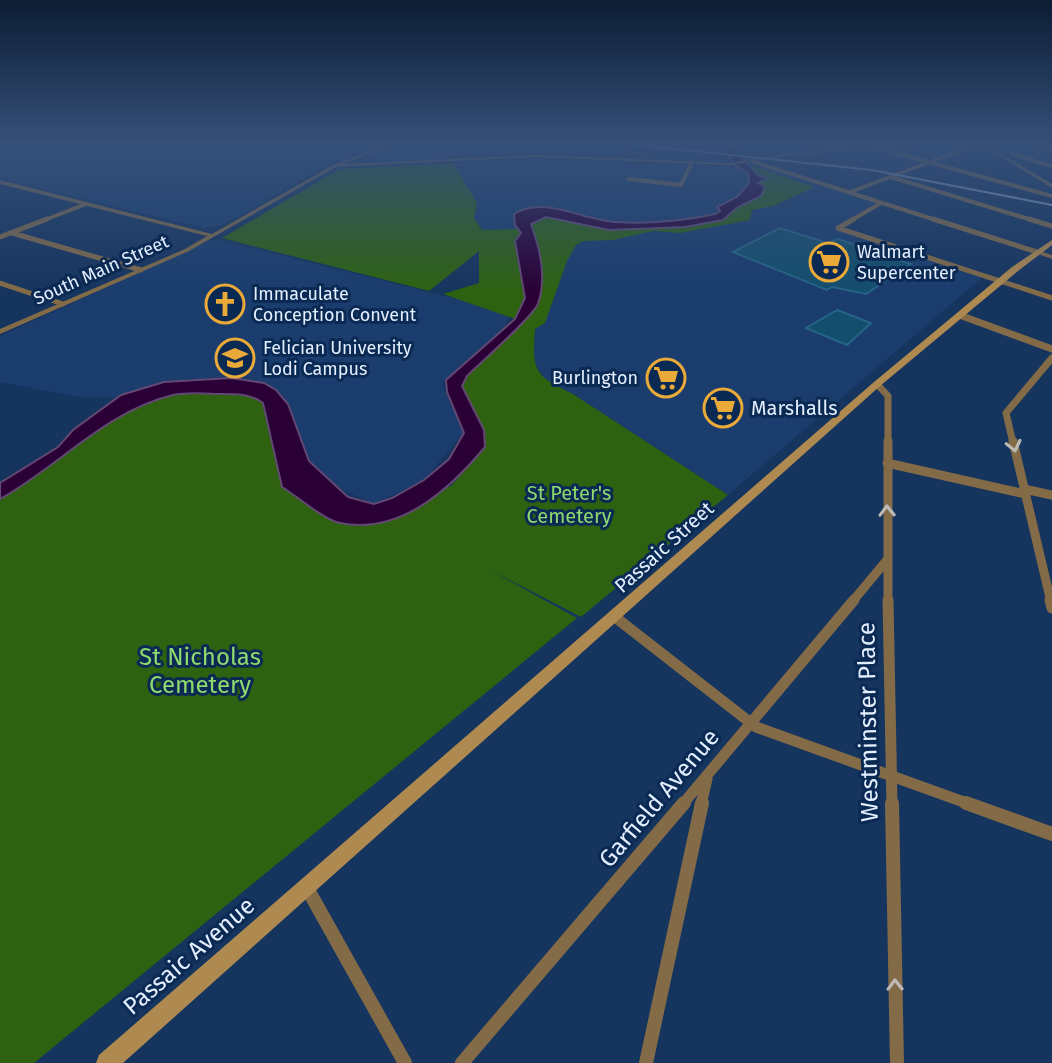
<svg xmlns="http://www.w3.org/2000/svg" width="1052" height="1063" viewBox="0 0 1052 1063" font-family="'Fira Sans',sans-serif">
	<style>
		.built { fill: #1a3d6e }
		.green { fill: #2e6211 }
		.water { fill: #2a0036; stroke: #624872; stroke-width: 2 }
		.building { fill: #144e6d; stroke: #266486; stroke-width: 2 }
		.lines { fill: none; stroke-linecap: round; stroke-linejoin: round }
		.minor-far5 { stroke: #836b48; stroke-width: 4 }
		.minor-far4 { stroke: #836b48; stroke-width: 5 }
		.minor-far3 { stroke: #836b48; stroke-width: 7 }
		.minor-far2 { stroke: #836b48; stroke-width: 9 }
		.minor-far1 { stroke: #836b48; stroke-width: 11 }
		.minor { stroke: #836b48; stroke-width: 14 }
		.tertiary { fill: #836b48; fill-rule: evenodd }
		.secondary { fill: #ae8950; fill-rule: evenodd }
		.rail { stroke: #8da1bc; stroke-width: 2 }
		.oneway { stroke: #bdbab6 }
		.labels { text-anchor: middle; stroke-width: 6; stroke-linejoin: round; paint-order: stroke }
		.far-poi-label { font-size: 18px; fill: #e3efff; stroke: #0a2953; text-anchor: start }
		.far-street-label { font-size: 18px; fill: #e3efff; stroke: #0a2953 }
		.poi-label { font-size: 20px; fill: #e3efff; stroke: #0a2953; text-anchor: start }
		.park-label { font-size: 20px; fill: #8fd96f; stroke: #0a2953 }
		.street-label { font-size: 20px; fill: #e3efff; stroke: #0a2953 }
		.near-park-label { font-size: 24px; fill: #8fd96f; stroke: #0a2953 }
		.near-street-label { font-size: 24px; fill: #e3efff; stroke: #0a2953 }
	</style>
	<rect width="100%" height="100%" fill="#15345e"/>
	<path class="built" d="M31,144H382L326,166L225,224L205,228L0,179V153Z
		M406,144H584L587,145L584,156L528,154L357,162Z
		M734,144H882L744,153Z
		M527,159L721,167L761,165L879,203L836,227L984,276L728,495L573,394L546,381L533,361L543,230H482L474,218L477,203L453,163Z
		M213,239L510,312L505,328L442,384L464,433L424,480L374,504L315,478L220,381L125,397L83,398L0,382V336Z"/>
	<path class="green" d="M453,163L477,203L474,218L482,230L519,229L522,233L516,238L525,297L515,319L443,294L479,283V251L429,291L222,238L340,169Z
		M754,166L814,187L773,206L752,210L750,220L680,233L653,231L613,240L584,241L576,245L567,261L545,323L535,329C532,372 534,375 573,394L728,495L581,617L488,569L577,618L34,1063H0V499C58,467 106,411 173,395C187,392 202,393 216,394C233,394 250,393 263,403L283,487L337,523L451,486L485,447L484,430L462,386L467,376L537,306L541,256L530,224C556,209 581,226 607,230C622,232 636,228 650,227C667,226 683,228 699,225C747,216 735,193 767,178L759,176L750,168Z"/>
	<path class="water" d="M720,144H729L759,176L768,178L758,183L765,187L761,196L738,207L723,220L685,227L609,230L546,217L531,224C540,249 547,277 538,304C532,318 481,362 467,376L462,386L484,430L485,447C449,490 400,535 340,523C324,520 297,496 282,487L263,403C250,393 233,394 216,394C202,393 187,392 173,395C106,411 58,467 0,499V483L58,447L73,430L121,395L164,382L231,378L264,383L276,390L288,404L309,461L348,497L374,504L392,498L424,480L449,459L464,433L447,392L446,380L515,319L525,298L515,241L521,233L515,225L514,214C545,195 584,221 617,222C649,224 683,221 715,214L720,211L717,207L737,197L749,183L748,173L735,165Z"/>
	<path class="building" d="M780,228L827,243L838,239L911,264L866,294L832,287L827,290L733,252Z
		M837,310L845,313L871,323L847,345L806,328Z"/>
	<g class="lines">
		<path class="minor-far5" d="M1039,144L1052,147
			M877,148L1052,196
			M1012,154L1052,166
			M754,162L939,221
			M891,177L1035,221
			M629,179L681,185L692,162
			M850,192L978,144
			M42,221L86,204
			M850,221L881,203"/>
		<path class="minor-far4" d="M933,219L1037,252
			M1029,219L1052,226
			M838,228L1052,298
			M838,228L854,219
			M12,233L141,270
			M0,237L47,219
			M0,283L63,304
			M961,316L968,318"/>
		<path class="minor-far3" d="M962,316L1052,349
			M877,384L888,396V443
			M1013,443L1006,413L1052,358"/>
		<path class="minor-far2" d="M1013,441L1051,602
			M887,463L1025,494
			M1024,489L1052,495
			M852,602L887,560
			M888,602V441"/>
		<path class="minor-far1" d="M888,600L892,805
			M1050,600L1052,608
			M615,617L756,727L972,805
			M682,805L854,600
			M701,805L707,779"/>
		<path class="minor" d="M892,803L897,1063
			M966,803L1052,834
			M307,888L405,1063
			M462,1063L684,803
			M646,1063L702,803"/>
		<path class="tertiary" d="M388,144H393L344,164L535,155L731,163L790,153L915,144H929L790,155L731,165L535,157L336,167L189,251L0,334V329L185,249L207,236L0,184V180L212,234L333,165Z
			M981,144H985L1052,184V188Z
			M1037,250L1052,255V259L1035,253L1034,252Z"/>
		<path class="secondary" d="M1052,240V245L1018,271L880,386L123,1063H96L99,1055L874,382L1012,267Z"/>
		<path class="rail" d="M627,144L872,170L1052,205"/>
	</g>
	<defs><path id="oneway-chevron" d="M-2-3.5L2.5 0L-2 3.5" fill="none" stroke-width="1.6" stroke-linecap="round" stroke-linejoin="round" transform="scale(2)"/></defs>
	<g class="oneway">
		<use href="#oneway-chevron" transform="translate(1014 446) rotate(77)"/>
		<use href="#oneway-chevron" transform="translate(887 511) rotate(-91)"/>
		<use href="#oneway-chevron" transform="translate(895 985) rotate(-91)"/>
	</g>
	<linearGradient id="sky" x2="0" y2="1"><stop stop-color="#0c1d34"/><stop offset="0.49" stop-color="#355079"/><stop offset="1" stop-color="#355079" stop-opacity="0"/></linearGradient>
	<rect width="1052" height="292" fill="url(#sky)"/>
	<defs>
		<symbol id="supermarket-ring" viewBox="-11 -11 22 22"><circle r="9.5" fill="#0a2953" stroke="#eaaa39" stroke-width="1.5"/><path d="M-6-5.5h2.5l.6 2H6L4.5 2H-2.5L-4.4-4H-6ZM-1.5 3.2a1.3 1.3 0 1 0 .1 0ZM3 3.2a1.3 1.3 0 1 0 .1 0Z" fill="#eaaa39"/></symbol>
		<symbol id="church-ring" viewBox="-11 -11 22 22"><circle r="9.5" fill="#0a2953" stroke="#eaaa39" stroke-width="1.5"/><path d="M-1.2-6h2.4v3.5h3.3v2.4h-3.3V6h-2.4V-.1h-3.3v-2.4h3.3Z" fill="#eaaa39"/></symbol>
		<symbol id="university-ring" viewBox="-11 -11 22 22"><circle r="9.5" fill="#0a2953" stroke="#eaaa39" stroke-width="1.5"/><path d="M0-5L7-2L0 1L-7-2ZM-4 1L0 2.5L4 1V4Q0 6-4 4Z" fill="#eaaa39"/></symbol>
	</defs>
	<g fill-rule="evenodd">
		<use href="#supermarket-ring" x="807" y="240" width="44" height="44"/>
		<use href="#church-ring" x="203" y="282" width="44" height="44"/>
		<use href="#university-ring" x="213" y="336" width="44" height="44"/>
		<use href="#supermarket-ring" x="644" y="356" width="44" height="44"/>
		<use href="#supermarket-ring" x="701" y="386" width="44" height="44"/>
	</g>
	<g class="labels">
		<g class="far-poi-label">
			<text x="857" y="258">Walmart<tspan x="857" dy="21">Supercenter</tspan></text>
			<text x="253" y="300">Immaculate<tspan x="253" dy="21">Conception Convent</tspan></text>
			<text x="263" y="354">Felician University<tspan x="263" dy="21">Lodi Campus</tspan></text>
			<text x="638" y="384" text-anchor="end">Burlington</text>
		</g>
		<g class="far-street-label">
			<text transform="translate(101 270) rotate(-24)" y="6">South Main Street</text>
		</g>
		<g class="poi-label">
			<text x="751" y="415">Marshalls</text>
		</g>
		<g class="park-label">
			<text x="569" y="500">St Peter's<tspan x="569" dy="23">Cemetery</tspan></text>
		</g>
		<g class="street-label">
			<text transform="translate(664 547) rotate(-42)" y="7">Passaic Street</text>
		</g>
		<g class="near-park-label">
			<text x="200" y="665">St Nicholas<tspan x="200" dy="28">Cemetery</tspan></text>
		</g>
		<g class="near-street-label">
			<text transform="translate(868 722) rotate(-91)" y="8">Westminster Place</text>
			<text transform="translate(659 798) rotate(-50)" y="8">Garfield Avenue</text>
			<text transform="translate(189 956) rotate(-41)" y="8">Passaic Avenue</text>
		</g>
	</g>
</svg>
